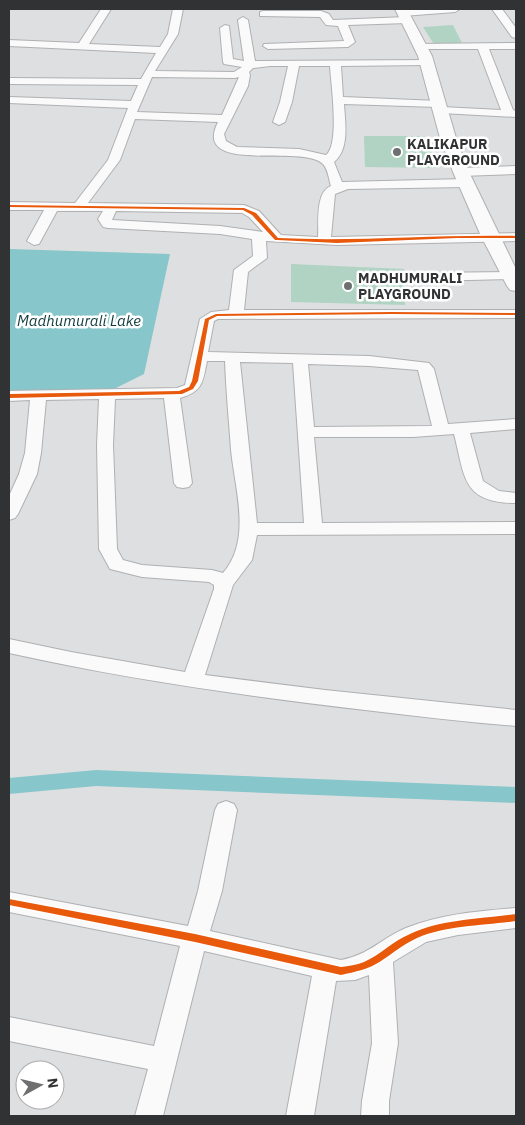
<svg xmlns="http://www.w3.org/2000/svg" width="525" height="1125" viewBox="0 0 525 1125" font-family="'IBM Plex Sans',sans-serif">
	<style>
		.green { fill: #b0d3c3 }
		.water { fill: #87c6ca }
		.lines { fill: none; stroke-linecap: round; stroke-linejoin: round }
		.canal { fill: #87c6ca; fill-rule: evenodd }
		.minor-casing { stroke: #afb0b2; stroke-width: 2 }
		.major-casing { stroke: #afb0b2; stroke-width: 2 }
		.minor { fill: #fafafa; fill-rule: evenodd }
		.major { fill: #fafafa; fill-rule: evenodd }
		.cycleway-casing { stroke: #fff; stroke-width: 3 }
		.cycleway { fill: #e8590c; fill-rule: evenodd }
		.poi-dot { fill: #6e6f70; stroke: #fff; stroke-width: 2 }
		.labels { text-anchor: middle; stroke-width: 5; stroke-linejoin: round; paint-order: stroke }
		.far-poi-label { font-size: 14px; font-weight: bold; fill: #313233; stroke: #fff; text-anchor: start }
		.far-water-label { font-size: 15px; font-style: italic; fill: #0e3a3c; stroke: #fff }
	</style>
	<rect width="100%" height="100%" fill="#dedfe1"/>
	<path class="green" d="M453,25L463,45L435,46L423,27Z
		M364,136H424L438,168L365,167Z
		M291,264L404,269L405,305L291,302Z"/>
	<path class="water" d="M9,249L170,254L144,374L110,391L9,390Z"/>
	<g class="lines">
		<path class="canal" d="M96,770L516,787V803L96,786L9,794V778Z"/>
		<defs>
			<path id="minor" d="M101,9H111L89,44L160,47L168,34L173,9H183L178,34L155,71L234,72L242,67L224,64L223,62L220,28L225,25L229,26L233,59L244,61L238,20L243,17L248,20L255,61L431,60L432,62L427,65L341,66L343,97L439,101L445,104L442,107L501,110L478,49H421L416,46L417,44L516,43V49H489L513,110L516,111V117L441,113L435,110L438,107L344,104C345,122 350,149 334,162L342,182L466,179L472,183L466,187L348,189L335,194L331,237L516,233V241L337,245L266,241L267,258L248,272L244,310H516V318L218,319L214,321L208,352L369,356L429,363L434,369L448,424L516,419V429L470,433L483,481L499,491L516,493V503C462,503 465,477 454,434L413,437H314L322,523L516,522V534L257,535L252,560L233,585L205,675L325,690L516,710V726C466,722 415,716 365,710C245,696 126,679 9,653V639L71,652L185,672L214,589V585L209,582L142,577L110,569L99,549L97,445L99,399L46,400L41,453L37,474L18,514L15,518L9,520V496L19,474L25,453L30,400L9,401V391L177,388L185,385L200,319L211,312L229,310L234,270L253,256L252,239L220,234L108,228L103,227L98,219L103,211H57L39,244L34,245L27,241L44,210H9V202L75,203L108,160L128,108L9,103V97L131,101L138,85L9,84V78L141,79L156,53L9,46V40L79,43ZM270,66H288L280,102L273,122L279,125L285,122L292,102L299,66H330C331,84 340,144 326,155L299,149L237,147L226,141L224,134L248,86L250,75L249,72L253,68ZM152,77L235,78L239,77L222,115L137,112ZM135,119L218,122C191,176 303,143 323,164C328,169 329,180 331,186C315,192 319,223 318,237L281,235L259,211L244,205L88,203L120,160ZM116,211L242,213L249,217L263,232L220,226L112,220ZM207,361H225C226,391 229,421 231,450C235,490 252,540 223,573L212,570L142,565L123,560L117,549L113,445L115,399L164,398L174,483L177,487L183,488L189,487L192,483L180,398C203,392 203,381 207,361ZM240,362L293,363L304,523H257ZM308,364L369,366L418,370L432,426L314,427Z
				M420,9H460L455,12L403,16L398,13L403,10Z
				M492,9H502L516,28V38L512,37Z
				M263,11H321L329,14L333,20L407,17L412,20L407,23L348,25L355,42L348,47L268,49L263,46L264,44L344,41L338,26L326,25L320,17L260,16V12Z
				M516,166V174L461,176L455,172L461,168Z
				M509,272L514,273L516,276L514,279L428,281L423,280L421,277L423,274L428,273Z
				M226,801L234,804L237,810L222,891L210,931L341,960C369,955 382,938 406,928C441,914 479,911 516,908V928L458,935L426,942L393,962L398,1043L389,1101V1116H361L362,1101L372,1043L369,975L355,980L336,981L314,1116H286L312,976L204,951L163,1116H135L148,1069L9,1041V1017L154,1046L180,946L9,912V892L188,926L198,891L215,810L218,804Z"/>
			<path id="major" d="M395,9H407L432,56L456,138L469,172L516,269V291L510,290L507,286L481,236L453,172L440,138L418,56Z"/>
		</defs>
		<use href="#minor" class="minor-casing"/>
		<use href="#major" class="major-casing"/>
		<use href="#minor" class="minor"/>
		<use href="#major" class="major"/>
		<defs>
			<path id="cycleway" d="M9,205L244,208L256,213L278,238C358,242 437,234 516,236V238H457L337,243L277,240H275L252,215L243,210L9,207Z
				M392,312L516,313V315L392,314L217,316L209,320L198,381L193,389L182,394L9,398V394L179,391L189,387L192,381L205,319L216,314Z
				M9,899L195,934L341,967C349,966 356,965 364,962C380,955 393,941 410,934C442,919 481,919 516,914V921C484,926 448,925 417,938C404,944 393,953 381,961C369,969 355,972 341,975L195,942L9,905Z"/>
		</defs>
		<use href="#cycleway" class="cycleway-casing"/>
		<use href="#cycleway" class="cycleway"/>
	</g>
	<g class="poi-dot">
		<circle cx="397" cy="152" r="5"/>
		<circle cx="348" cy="286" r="5"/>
	</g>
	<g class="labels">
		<g class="far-poi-label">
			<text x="407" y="149">KALIKAPUR<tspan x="407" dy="16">PLAYGROUND</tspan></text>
			<text x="358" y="283">MADHUMURALI<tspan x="358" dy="16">PLAYGROUND</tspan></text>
		</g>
		<g class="far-water-label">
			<text x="79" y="326">Madhumurali Lake</text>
		</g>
	</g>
	<rect width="525" height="1125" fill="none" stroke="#313233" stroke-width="20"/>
	<g transform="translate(40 1085) rotate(82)"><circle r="24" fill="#ffffff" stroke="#adadad"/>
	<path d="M0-4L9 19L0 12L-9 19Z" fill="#6e6f70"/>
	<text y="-8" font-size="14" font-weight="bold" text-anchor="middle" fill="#313233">N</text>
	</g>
</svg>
